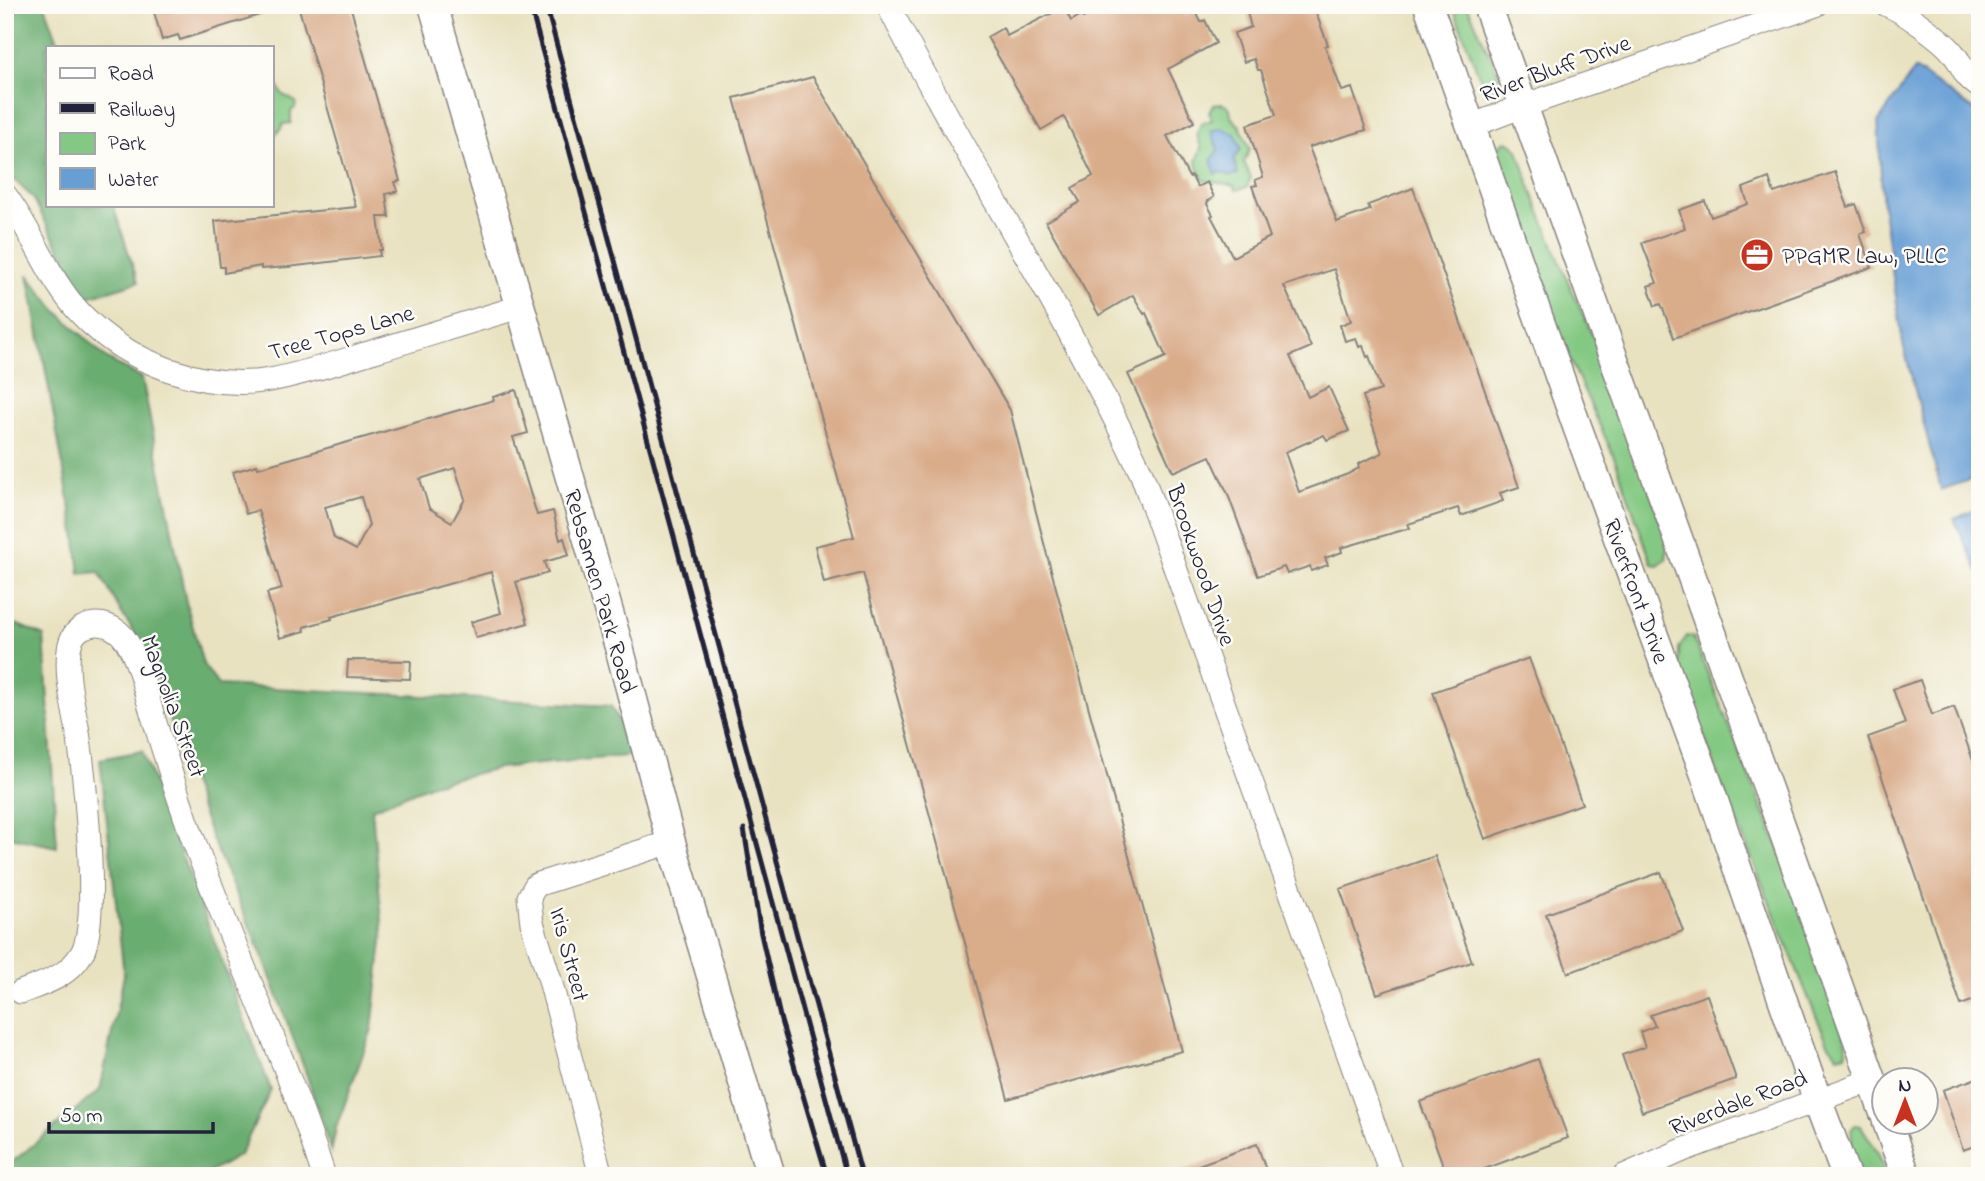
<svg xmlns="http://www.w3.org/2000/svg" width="1985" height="1181" viewBox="0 0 1985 1181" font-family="'Indie Flower',sans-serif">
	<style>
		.green { fill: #84c983; stroke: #53765f; stroke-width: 2 }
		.forest { fill: #6bad71; stroke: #466856; stroke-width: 2 }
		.water { fill: #679fd5; stroke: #446088; stroke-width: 2 }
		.building { fill: #d9ac8a; fill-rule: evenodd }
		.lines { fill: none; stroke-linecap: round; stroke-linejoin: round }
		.minor-casing { stroke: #86827e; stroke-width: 25 }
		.tertiary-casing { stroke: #86827e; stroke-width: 31 }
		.minor { stroke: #fff; stroke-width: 23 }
		.tertiary { stroke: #fff; stroke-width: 28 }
		.rail { stroke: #22223b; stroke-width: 5 }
		.labels { text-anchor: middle; stroke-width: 5; stroke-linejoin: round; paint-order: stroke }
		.street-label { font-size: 24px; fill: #22223b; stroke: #fdfcf7 }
		.poi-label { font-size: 24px; fill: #22223b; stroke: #fdfcf7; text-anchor: start }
	</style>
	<rect width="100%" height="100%" fill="#fdfcf7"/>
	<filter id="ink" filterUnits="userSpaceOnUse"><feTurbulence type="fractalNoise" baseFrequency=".0143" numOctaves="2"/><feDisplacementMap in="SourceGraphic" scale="14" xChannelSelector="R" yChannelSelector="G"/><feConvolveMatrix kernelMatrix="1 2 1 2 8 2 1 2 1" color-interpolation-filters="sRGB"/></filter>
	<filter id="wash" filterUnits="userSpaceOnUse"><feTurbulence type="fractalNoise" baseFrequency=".00686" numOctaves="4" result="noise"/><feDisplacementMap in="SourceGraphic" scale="28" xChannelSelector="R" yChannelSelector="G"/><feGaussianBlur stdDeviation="1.57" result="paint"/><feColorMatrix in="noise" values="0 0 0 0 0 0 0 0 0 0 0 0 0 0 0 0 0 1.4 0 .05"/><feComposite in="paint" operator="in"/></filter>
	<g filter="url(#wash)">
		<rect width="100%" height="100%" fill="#e9e2c1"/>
		<path class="green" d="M1452,5H1467L1500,78V84L1497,89L1483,86Z
			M278,87L283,95L296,102L295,108L291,111V123L283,124L281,129L271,138V88Z
			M1223,104L1230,108L1231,117L1240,126L1250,149L1244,162L1251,178L1247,187L1236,190L1234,186L1203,180L1196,161L1201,148L1197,134L1202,123L1212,120L1209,112L1213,105Z
			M1506,141L1513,144L1518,150L1532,192L1567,279L1614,383L1668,544L1666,559L1658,565L1652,564L1615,459L1558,333L1533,254L1499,165C1498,155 1495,146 1506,141Z
			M1687,636L1693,637L1786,866L1847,1044L1845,1054L1838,1056L1828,1043L1815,1014L1718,776L1679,665V648Z
			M1855,1125L1861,1126L1878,1153L1887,1176H1860L1853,1156L1851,1129Z"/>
		<path class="forest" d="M5,5H45L60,47H47V205H113L138,282L85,298L33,198L5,171Z
			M28,274L55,309L107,359L142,378L186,602L203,664L218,685L611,706L637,755L498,768L432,784L372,809L383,933L372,1029L336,1128L331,1152L307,1076L265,962L212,839L175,740L154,663L121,612L99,572L80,574L75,532Z
			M16,624L44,636L57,847L5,836V629Z
			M142,751L271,1090L240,1155L203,1176H5V1168L100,1090L124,975L100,759Z"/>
		<path class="water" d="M1915,69L1980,114V476L1941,490L1903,344L1883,210L1878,122Z
			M1221,128L1235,134L1241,149L1234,160L1238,174L1230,176L1221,172L1216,174L1211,161L1218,150L1211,131Z
			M1980,508V575L1954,519Z"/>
		<g id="blocks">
			<path class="building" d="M152,5H277L278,9L180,40L178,35L162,40Z
				M298,5H350L400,181L395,182L398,191L386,194L389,217H378L382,250H379L380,256L288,267L261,269V266L224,273V267H220L215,221L356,207Z
				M1107,5H1179L1184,15L1195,10L1201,22L1205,20L1216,43L1168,69L1194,122L1167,136L1189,177L1192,176L1197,187L1207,182L1214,197L1208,201L1207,204L1213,215L1211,216L1233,257L1270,237L1252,186L1257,185L1255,180L1263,177L1247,125L1276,115L1261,70H1258L1254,59L1244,62L1234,33L1251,27L1245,5H1313L1328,45L1325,46L1342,91L1352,88L1366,130L1309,147L1337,222L1370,210L1368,205L1413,188L1519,487L1500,493L1503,501L1461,516L1458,508L1408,524L1410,528L1341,548L1342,552L1325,558L1328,565L1311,571L1310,566L1287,574L1284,567L1258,576L1227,492L1210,456L1173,472L1128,374L1166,357L1146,313L1144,314L1133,295L1099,315L1046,222L1080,202L1072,188L1093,176L1064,117L1041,130L987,37L1003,28L1007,36L1064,7L1071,21L1081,15L1083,18ZM1334,269L1351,321L1340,325L1345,341L1356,338L1359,347L1363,346L1367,357L1369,356L1381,390L1363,396L1382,453L1358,464L1359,468L1348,474L1299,492L1285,452L1324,435L1327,440L1349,431L1329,387L1308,397L1290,356L1311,347L1284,286Z
				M813,77L1010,410L1047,555L1182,1051L1008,1099L863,573L824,583L815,546L854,537L734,98Z
				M1835,172L1848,207L1856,204L1866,232L1860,234L1872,267L1674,338L1661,304L1655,306L1648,286L1657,283L1642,243L1685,228L1679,210L1705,201L1711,217L1748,204L1743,188L1769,178L1774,193Z
				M516,390L528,433L513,437L537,515L553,511L560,540L564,538L569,555L544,562L548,573L516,582L528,623L476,638L471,622L501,613L491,572L331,617L332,619L304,627L305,631L280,638L267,593L282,589L258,510L246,514L233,472L257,465L258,468L494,400L493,397ZM455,468L465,499L452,522L429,508L420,479ZM361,497L369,525L356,550L334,538L325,507Z
				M1529,658L1582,804L1485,839L1433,692Z
				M348,660L411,661L410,679L347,677Z
				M1920,680L1932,715L1954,707L1980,780V998L1961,1005L1868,737L1905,724L1893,689Z
				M1435,856L1472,962L1377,994L1340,889Z
				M1661,872L1683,931L1568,973L1546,914Z
				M1707,995L1736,1079L1642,1112L1622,1055L1645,1047L1640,1032L1655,1026L1650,1015Z
				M1538,1059L1568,1138L1466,1176H1447L1420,1102Z
				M1980,1077V1144L1963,1150L1943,1090Z
				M1257,1144L1268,1176H1176V1173Z"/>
		</g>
	</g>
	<g filter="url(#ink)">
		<use href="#blocks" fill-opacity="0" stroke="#86827e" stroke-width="2"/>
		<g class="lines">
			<defs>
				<path id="minor" d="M888,5C968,164 1067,313 1142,475L1392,1176
					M1887,5C1902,10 1943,40 1953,53C1966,69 1960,73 1980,87
					M1471,126L1523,106L1816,5
					M5,195C34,233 48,280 82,315C128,363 204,391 270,380C307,373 342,361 378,350C425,336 472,321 520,307
					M21,992C45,983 68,977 82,953C100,921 85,781 79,739C75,710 65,679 69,650C70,641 73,633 82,628C99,619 117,626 127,642C140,663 145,692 153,716C165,756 178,797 192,836C234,951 287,1060 324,1176
					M601,1176L550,980L532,923L529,897L536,885L671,842
					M1624,1176L1683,1150L1872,1080"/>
				<path id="tertiary" d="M433,5L619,647L671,842L771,1176
					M1428,5L1578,429L1704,772L1817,1099L1846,1176
					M1487,5L1884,1113
					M1887,1122L1906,1176"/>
			</defs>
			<use href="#minor" class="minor-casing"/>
			<use href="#tertiary" class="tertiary-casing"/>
			<use href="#minor" class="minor"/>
			<use href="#tertiary" class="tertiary"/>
			<path class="rail" d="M530,5L847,1176
				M546,5L862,1176
				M744,829L761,934L781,1021L827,1176"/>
		</g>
	</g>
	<defs>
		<symbol id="office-disc" viewBox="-11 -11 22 22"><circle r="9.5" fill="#c8321e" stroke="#fdfcf7"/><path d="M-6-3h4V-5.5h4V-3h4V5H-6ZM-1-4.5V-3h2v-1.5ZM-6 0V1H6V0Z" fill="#fff"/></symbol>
	</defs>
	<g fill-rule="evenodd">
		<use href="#office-disc" x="1738" y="236" width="38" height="38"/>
	</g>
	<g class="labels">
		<g class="street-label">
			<text transform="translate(1555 68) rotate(-20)" y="8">River Bluff Drive</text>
			<text transform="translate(341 332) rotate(-16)" y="8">Tree Tops Lane</text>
			<text transform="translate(1202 565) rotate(71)" y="8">Brookwood Drive</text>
			<text transform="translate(601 591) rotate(74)" y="8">Rebsamen Park Road</text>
			<text transform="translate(1637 591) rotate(70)" y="8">Riverfront Drive</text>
			<text transform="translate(174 706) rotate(70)" y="8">Magnolia Street</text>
			<text transform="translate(570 954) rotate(75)" y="8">Iris Street</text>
			<text transform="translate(1738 1102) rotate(-21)" y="8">Riverdale Road</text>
		</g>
		<g class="poi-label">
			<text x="1782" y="263">PPGMR Law, PLLC</text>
		</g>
	</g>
	<rect width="1985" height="1181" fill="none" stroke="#fdfcf7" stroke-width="28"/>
	<rect x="46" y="46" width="228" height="161" fill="#fdfcf7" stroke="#a5a5ac" stroke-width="2"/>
	<rect x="60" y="68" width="35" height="10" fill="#ffffff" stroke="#a5a5ac" stroke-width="2"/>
	<text x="108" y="80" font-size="21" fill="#22223b">Road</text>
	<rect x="60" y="103" width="35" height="10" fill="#22223b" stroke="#a5a5ac" stroke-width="2"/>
	<text x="108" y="116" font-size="21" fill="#22223b">Railway</text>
	<rect x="60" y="133" width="35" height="21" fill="#84c983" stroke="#a5a5ac" stroke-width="2"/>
	<text x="108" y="150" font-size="21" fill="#22223b">Park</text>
	<rect x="60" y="168" width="35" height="21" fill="#679fd5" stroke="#a5a5ac" stroke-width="2"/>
	<text x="108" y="186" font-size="21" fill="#22223b">Water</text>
	<g transform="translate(1905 1101)"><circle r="33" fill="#fdfcf7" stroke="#a5a5ac" stroke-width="2"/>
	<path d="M0-5L12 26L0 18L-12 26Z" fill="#c8321e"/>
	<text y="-10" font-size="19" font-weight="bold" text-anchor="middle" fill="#22223b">N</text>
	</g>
	<path d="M49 1122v10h164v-10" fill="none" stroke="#22223b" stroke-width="3.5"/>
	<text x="60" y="1122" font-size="21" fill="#22223b" stroke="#fdfcf7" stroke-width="5" paint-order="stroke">50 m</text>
</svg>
